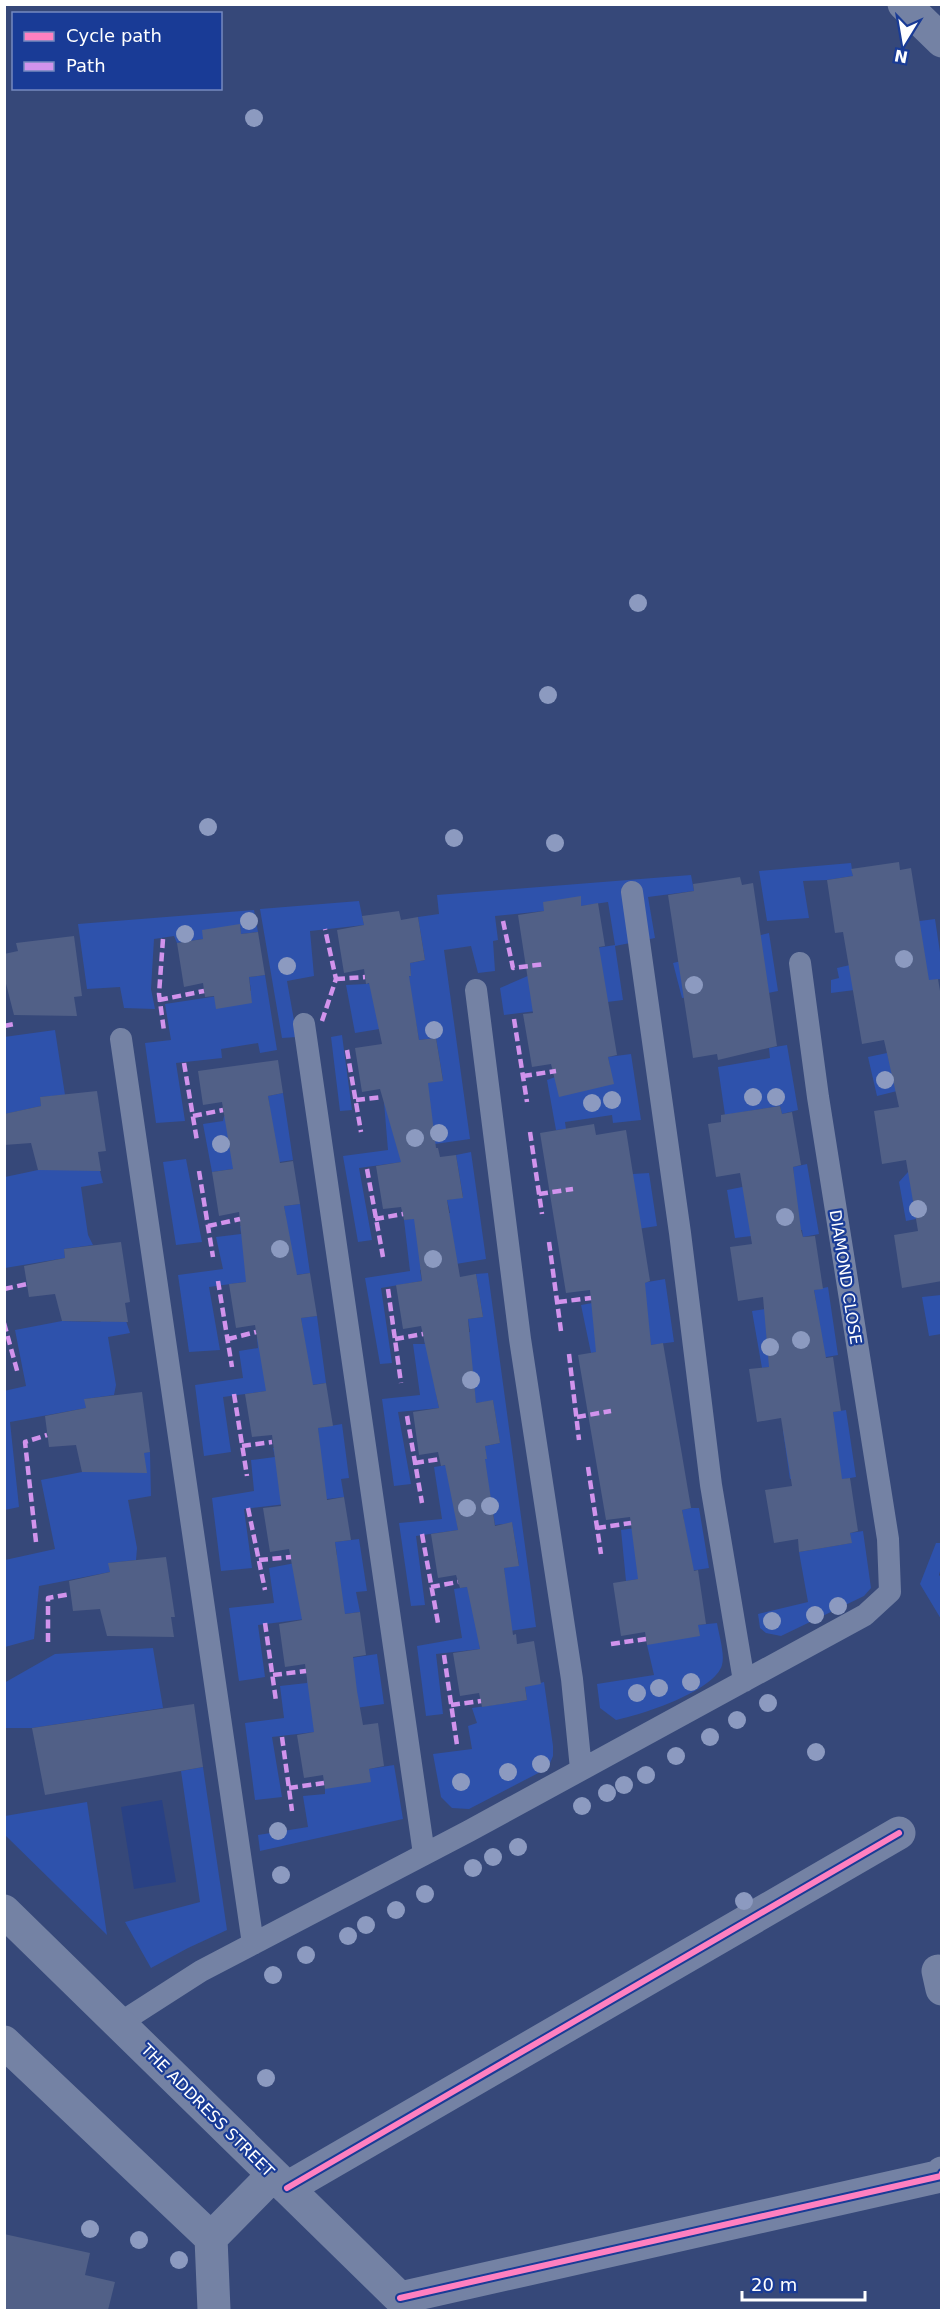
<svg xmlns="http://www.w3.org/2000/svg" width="946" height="2315" viewBox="0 0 946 2315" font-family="'DejaVu Sans',sans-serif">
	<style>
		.green { fill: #2e52ac }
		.water { fill: #294184 }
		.building { fill: #516087 }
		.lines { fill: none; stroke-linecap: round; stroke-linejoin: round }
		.service { stroke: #7482a4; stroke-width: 22 }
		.minor { stroke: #7482a4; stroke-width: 33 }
		.quiet { stroke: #d193ec; stroke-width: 4.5; stroke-dasharray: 9 4.5; stroke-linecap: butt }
		.cycleway-casing { stroke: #193b96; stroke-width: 10 }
		.cycleway { stroke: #ff80c0; stroke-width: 6 }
		.tree { fill: #8c9ac0 }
		.labels { text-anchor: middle; stroke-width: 4.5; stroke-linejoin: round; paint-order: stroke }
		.street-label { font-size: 16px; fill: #fff; stroke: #193b96 }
	</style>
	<rect width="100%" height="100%" fill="#364879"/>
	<path class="green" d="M851,863L853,876L827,880L803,881L809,918L767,921L759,871Z
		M691,875L694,891L648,897L655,938L615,946L623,1000L504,1015L500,988L590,949L615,945L608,902L581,906V897L544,911L495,916L498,940L493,941L495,971L478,973L471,946L444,950L470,1139L400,1149L402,1162L359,1168L372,1240L358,1242L343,1156L388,1150L384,1102L428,1083L443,1080L436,1038L419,1040L416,1023L355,1033L346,985L366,984L411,976L410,963L425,960L418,917L439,914L437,895Z
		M359,901L364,925L310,931L314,976L287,981L297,1037L282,1038L260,909Z
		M254,910L258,932L241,934L240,925L203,939L177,943L174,936L154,939L151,989L155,1009L124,1008L120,987L87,989L78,924Z
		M935,919L941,959V979L831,993V980L839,978L837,968L863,962L912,922Z
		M769,933L778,991L758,995L756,987L682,998L673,963L702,956L753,937Z
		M265,975L277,1050L260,1053L258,1043L221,1049L222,1058L176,1063L185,1121L156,1123L145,1043L171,1040L165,1004L251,991L249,977Z
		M55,1030L65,1095L40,1097L41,1106L5,1114L4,1037Z
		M342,1035L352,1110L340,1111L331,1037Z
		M787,1045L798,1110L782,1114L780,1106L725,1115L718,1067L770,1058L769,1048Z
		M887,1053L897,1091L877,1096L868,1057Z
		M631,1054L641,1120L613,1123L612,1115L565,1122L566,1129L556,1130L547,1080L558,1076L610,1067L608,1057Z
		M283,1093L293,1160L212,1172L203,1124L223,1121L224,1116L270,1109L268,1096Z
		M95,1152L103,1183L81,1187L88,1235L93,1245L64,1249L65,1258L5,1268V1177L38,1170Z
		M471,1152L486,1259L420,1270L422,1281L381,1288L392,1363L380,1364L365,1278L410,1271L404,1220L450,1213L447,1200L463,1197L456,1155Z
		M186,1159L202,1242L176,1245L163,1162Z
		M807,1164L819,1234L803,1237L802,1230L735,1238L727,1190L794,1177L793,1167Z
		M941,1167V1214L906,1221L899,1182L908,1172Z
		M649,1173L657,1226L631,1230L633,1174Z
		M300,1204L310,1273L209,1287L220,1350L189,1352L178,1275L223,1269L216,1237L241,1234L240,1226L286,1219L284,1206Z
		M488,1273L536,1627L478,1636L480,1649L436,1654L443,1714L426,1716L417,1646L462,1638L454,1589L505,1581L504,1568L519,1565L512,1523L495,1525L493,1512L456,1516L458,1530L416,1536L425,1605L411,1606L399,1523L442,1519L434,1467L486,1459L485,1446L500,1443L493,1401L476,1403L474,1388L436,1393L439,1408L398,1412L411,1484L394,1486L382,1399L420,1395L413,1344H425L424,1339L470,1332L468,1319L483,1317L476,1274Z
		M665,1279L674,1342L651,1345L650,1338L604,1351L591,1353L581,1305L643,1294L642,1283Z
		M828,1287L838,1355L762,1368L752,1311L816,1301L814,1290Z
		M941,1295V1334L929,1336L922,1297Z
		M120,1303L130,1333L108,1337L116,1385L114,1395L85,1399L86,1408L10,1422L19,1507L5,1510L4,1391L26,1386L15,1330L62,1321L100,1322Z
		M317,1316L326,1383L223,1397L231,1452L204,1456L195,1385L243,1378L239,1351L258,1348L257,1338L303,1331L301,1318Z
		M846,1410L856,1477L839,1480L837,1472L790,1479L783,1431L834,1423L833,1412Z
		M342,1424L349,1478L341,1479L344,1497L244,1509L252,1568L221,1571L212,1498L254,1491L251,1460L275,1457L273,1448L319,1441L318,1428Z
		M150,1452L151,1496L128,1500L137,1548L136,1560L109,1563L110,1572L39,1586L34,1639L5,1647V1560L55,1549L41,1480L82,1472L140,1453Z
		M691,1508H699L709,1568L626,1581L621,1530L684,1521L682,1510Z
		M863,1531L871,1588L864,1596L781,1636L766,1633L760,1628L758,1614L808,1602L799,1552L851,1543L850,1533Z
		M359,1539L367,1591L356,1592L360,1612L258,1625L265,1677L239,1681L229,1608L274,1603L269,1568L337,1555L335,1542Z
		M936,1543H941V1568L939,1575L942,1579L941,1619L920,1584Z
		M717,1623C719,1635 725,1654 722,1665C715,1691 641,1715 616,1720L600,1708L597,1684L654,1675L647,1645L698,1625Z
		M153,1648L163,1708L32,1728H5L4,1683L55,1654Z
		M377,1654L384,1704L320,1713L323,1731L272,1737L282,1797L255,1800L245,1723L284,1718L280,1686L307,1683V1678L351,1658Z
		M544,1682L553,1746V1756L548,1768L469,1809L452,1808L441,1797L433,1754L472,1749L468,1726L477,1723L472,1708L527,1700L525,1687Z
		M394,1765L403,1819L260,1851L258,1835L308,1827L303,1796L325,1794V1789L369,1769Z
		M203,1767L227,1930L188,1948L151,1968L125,1922L200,1902L181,1771Z
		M87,1802L107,1935L5,1835V1816Z"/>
	<path class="water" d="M162,1800L176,1882L134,1889L121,1807Z"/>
	<path class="building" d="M899,862L900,870L911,868L929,980L938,979L942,1003V1281L902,1288L894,1235L918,1231L906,1160L882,1164L874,1111L899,1107L884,1040L862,1044L843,932L835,933L827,880L853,876L851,869Z
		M740,877L742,885L753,883L777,1046L718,1060L717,1054L693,1058L668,895L694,891L693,884Z
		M581,896V906L598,903L605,946L599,947L617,1055L608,1057L614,1084L559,1097L551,1064L532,1067L523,1014L533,1013L518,915L544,911L543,902Z
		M399,911L401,920L418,917L425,960L410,963L411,976H409L419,1040L436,1038L443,1081L428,1083L436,1148H438L440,1157L456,1155L463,1198L447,1200L460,1277L476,1274L483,1317L468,1319L476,1403L493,1400L500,1443L485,1446L487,1459H485L495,1526L512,1522L519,1566L504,1568L513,1635L516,1634L517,1644L534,1641L541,1684L525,1687L527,1700L482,1707L479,1693L460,1696L453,1653L480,1649L467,1587L460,1588L456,1575L438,1578L431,1534L458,1530L445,1465L441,1466L438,1452L419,1455L413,1412L439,1408L421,1326L403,1329L396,1285L422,1281L414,1219L404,1220L401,1207L383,1209L376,1166L401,1162L380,1089L362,1092L355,1048L382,1044L369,983L366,984L364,969L344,973L337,930L364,925L362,916Z
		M240,924L241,934L258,932L265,975L249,977L252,1003L216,1009L214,996L205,997L203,983L184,987L177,943L203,939L202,930Z
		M74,936L82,996L74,997L77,1016L14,1015L4,976V954L18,951L16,943Z
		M278,1060L283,1093L268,1096L280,1163L293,1161L300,1204L284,1206L297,1275L310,1273L317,1316L301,1318L313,1385L326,1383L333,1426L318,1428L327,1500L344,1497L351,1540L335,1542L345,1614L360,1612L366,1655L353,1657L357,1691L363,1725L378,1723L384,1766L369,1769L371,1782L325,1789L323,1775L304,1778L297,1735L314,1732L305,1664L285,1667L279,1624L302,1620L289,1549L270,1552L263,1508L281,1506L272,1435L252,1437L245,1394L266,1391L255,1325L236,1328L229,1284L246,1282L239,1212L219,1216L212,1172L233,1169L222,1102L203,1105L198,1071Z
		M97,1091L106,1151L98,1152L101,1171L38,1170L31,1143L4,1145V1114L41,1106L40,1097Z
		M780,1106L782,1114L792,1112L801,1165L793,1167L801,1230L803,1237L815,1236L823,1289L814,1290L826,1358L833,1357L841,1411L833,1412L842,1479L850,1478L858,1531L850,1533L852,1543L799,1552L798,1539L774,1543L765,1490L792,1486L781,1418L757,1422L749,1369L769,1367L763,1297L738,1301L730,1247L752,1244L740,1173L716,1177L708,1124L721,1122V1115Z
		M594,1124L596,1135L626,1130L650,1281L645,1283L651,1345L663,1343L691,1508L682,1510L694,1571L698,1570L706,1624L698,1625L700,1636L647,1645L645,1632L621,1636L613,1583L638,1579L630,1517L606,1520L578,1355L596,1352L590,1290L566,1293L540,1133Z
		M121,1242L130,1302L125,1303L128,1322L62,1321L55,1294L29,1297L24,1266L65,1258L64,1249Z
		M142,1392L150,1452L144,1453L147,1473L82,1472L76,1445L49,1447L45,1416L86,1408L84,1399Z
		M166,1557L175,1617H171L174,1637L107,1636L100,1609L73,1611L69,1581L110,1572L108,1563Z
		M194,1704L203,1767L45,1795L32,1728Z
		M4,2234L90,2253L85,2275L115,2282L108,2310H4Z"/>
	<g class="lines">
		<path class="service" d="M632,892L680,1233L711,1485L744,1681
			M476,990L520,1339L572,1679L581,1769
			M304,1024L424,1854
			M121,1039L253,1944
			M120,2023L201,1971L469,1831L865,1615L890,1592L888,1539L818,1097L800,963"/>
		<path class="minor" d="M904,4L942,41
			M4,1911L412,2310
			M938,1971L942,1989
			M4,2042L211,2238L214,2310
			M287,2188L899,1833
			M211,2238L273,2175
			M400,2298L941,2176L942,2173"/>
		<path class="quiet" d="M503,921L513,968L545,964
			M163,939L159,994L164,1031
			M336,979L365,977
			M159,1000L204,991
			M514,1019L527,1102
			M322,1021L336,979L325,929
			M4,1026L14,1024
			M347,1050L361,1132
			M184,1063L197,1141
			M523,1076L556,1071
			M356,1100L382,1097
			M193,1116L223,1110
			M530,1132L542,1214
			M367,1169L383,1257
			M199,1171L213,1257
			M539,1194L573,1189
			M375,1219L403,1214
			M208,1226L240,1219
			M549,1242L561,1331
			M218,1281L232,1367
			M4,1289L27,1284
			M388,1289L401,1383
			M558,1302L591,1298
			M4,1323L18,1374
			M228,1339L256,1332
			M395,1339L423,1334
			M569,1354L579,1440
			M234,1394L247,1476
			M407,1416L422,1503
			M577,1417L611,1411
			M242,1446L272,1442
			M415,1463L440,1459
			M588,1467L601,1554
			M248,1508L265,1590
			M597,1528L631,1523
			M422,1534L438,1623
			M36,1542L25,1442L47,1435
			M259,1560L291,1557
			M431,1587L458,1582
			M265,1623L276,1701
			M48,1642V1598L71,1594
			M611,1644L646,1639
			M444,1655L457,1745
			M273,1675L306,1671
			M451,1705L481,1701
			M282,1737L292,1811
			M289,1788L324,1783"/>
		<defs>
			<path id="cycleway" d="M287,2188L899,1833
				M400,2298L941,2176L942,2173"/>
		</defs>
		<use href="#cycleway" class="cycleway-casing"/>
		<use href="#cycleway" class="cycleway"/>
	</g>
	<g class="tree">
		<circle cx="254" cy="118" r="9"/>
		<circle cx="638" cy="603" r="9"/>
		<circle cx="548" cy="695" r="9"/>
		<circle cx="208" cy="827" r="9"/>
		<circle cx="454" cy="838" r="9"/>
		<circle cx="555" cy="843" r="9"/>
		<circle cx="249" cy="921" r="9"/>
		<circle cx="185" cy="934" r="9"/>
		<circle cx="904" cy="959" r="9"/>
		<circle cx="287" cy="966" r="9"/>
		<circle cx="694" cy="985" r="9"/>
		<circle cx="434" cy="1030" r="9"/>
		<circle cx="885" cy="1080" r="9"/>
		<circle cx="753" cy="1097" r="9"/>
		<circle cx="776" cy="1097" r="9"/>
		<circle cx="612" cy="1100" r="9"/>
		<circle cx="592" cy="1103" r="9"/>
		<circle cx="439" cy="1133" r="9"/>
		<circle cx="415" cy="1138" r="9"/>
		<circle cx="221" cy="1144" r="9"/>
		<circle cx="918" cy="1209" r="9"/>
		<circle cx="785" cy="1217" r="9"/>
		<circle cx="280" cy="1249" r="9"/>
		<circle cx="433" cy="1259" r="9"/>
		<circle cx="801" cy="1340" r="9"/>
		<circle cx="770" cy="1347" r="9"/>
		<circle cx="471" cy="1380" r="9"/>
		<circle cx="490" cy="1506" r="9"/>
		<circle cx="467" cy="1508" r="9"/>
		<circle cx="838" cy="1606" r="9"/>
		<circle cx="815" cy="1615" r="9"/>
		<circle cx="772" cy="1621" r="9"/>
		<circle cx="691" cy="1682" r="9"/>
		<circle cx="659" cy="1688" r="9"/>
		<circle cx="637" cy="1693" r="9"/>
		<circle cx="768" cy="1703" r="9"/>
		<circle cx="737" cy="1720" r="9"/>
		<circle cx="710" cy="1737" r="9"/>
		<circle cx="816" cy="1752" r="9"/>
		<circle cx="676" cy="1756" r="9"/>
		<circle cx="541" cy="1764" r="9"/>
		<circle cx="508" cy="1772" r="9"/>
		<circle cx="646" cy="1775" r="9"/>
		<circle cx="461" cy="1782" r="9"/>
		<circle cx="624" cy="1785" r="9"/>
		<circle cx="607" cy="1793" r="9"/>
		<circle cx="582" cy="1806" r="9"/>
		<circle cx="278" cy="1831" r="9"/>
		<circle cx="518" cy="1847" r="9"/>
		<circle cx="493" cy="1857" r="9"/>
		<circle cx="473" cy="1868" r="9"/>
		<circle cx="281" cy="1875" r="9"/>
		<circle cx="425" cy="1894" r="9"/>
		<circle cx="744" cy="1901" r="9"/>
		<circle cx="396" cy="1910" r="9"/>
		<circle cx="366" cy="1925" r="9"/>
		<circle cx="348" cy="1936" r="9"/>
		<circle cx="306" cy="1955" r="9"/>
		<circle cx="273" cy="1975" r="9"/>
		<circle cx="266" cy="2078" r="9"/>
		<circle cx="90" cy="2229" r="9"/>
		<circle cx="139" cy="2240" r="9"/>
		<circle cx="179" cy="2260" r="9"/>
	</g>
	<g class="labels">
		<g class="street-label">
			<text transform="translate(846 1277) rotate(81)" y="6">DIAMOND CLOSE</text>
			<text transform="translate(208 2110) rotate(45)" y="6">THE ADDRESS STREET</text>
		</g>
	</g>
	<rect width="946" height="2315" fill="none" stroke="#ffffff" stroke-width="12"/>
	<rect x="12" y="12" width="210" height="78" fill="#193b96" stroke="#7589c0" stroke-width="1.5"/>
	<rect x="24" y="32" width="30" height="9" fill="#ff80c0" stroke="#7589c0" stroke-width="1.5"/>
	<text x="66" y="42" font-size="18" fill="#ffffff">Cycle path</text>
	<rect x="24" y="62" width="30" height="9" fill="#d193ec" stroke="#7589c0" stroke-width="1.5"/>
	<text x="66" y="72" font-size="18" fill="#ffffff">Path</text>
	<g transform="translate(904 42) rotate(191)" stroke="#193b96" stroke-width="4.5" paint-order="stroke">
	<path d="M0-4.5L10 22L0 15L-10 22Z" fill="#ffffff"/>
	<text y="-9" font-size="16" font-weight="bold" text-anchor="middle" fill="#ffffff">N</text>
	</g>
	<path d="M742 2291v9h123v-9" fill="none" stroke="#ffffff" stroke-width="3"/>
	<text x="751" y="2291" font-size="18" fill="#ffffff" stroke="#193b96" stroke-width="4.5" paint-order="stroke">20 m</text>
</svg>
